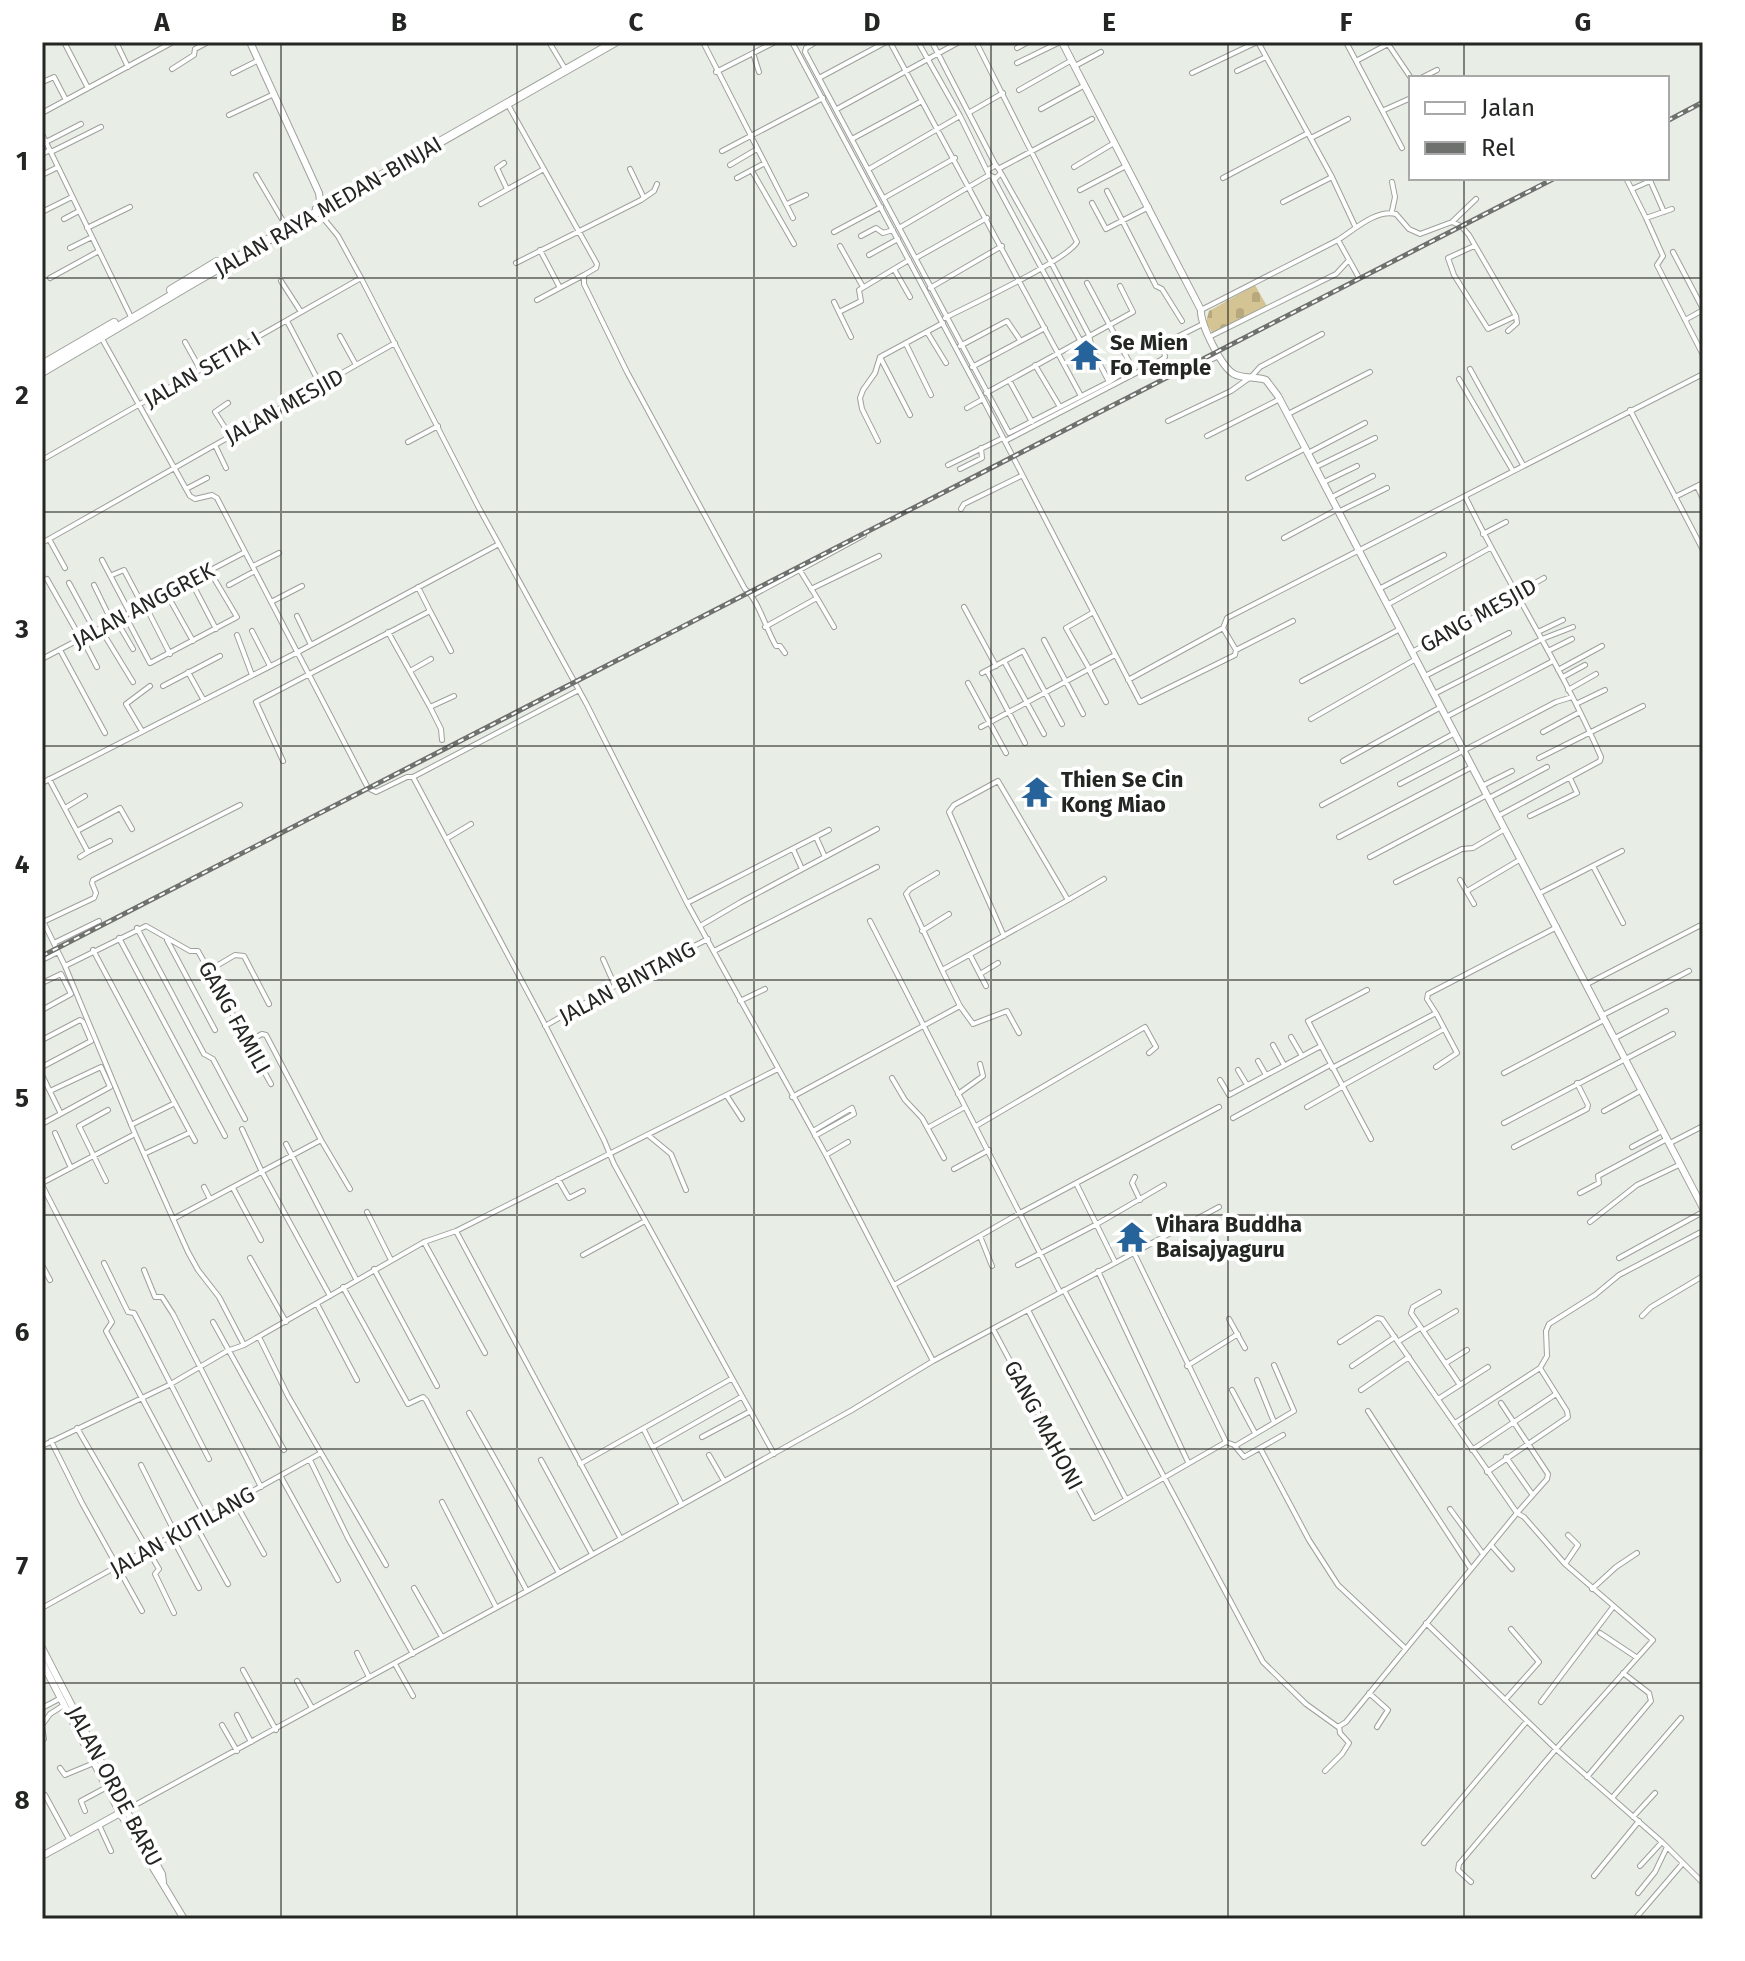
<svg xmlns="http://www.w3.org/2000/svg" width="1745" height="1961" viewBox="0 0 1745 1961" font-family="'Fira Sans',sans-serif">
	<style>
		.cemetery { fill: url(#cemetery-stones) }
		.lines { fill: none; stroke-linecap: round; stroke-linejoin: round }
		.street-casing { stroke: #9da19b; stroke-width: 6 }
		.secondary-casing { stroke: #9da19b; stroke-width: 8 }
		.highway-casing { stroke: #9da19b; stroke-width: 10 }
		.street { stroke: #fff; stroke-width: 4 }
		.secondary { stroke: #fff; stroke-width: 6 }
		.highway { stroke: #fff; stroke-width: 8 }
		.rail-casing { stroke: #6e716d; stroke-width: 5 }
		.rail { stroke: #fff; stroke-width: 2; stroke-dasharray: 6; stroke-linecap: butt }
		.grid { fill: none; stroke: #242623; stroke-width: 2; stroke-opacity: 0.55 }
		.labels { text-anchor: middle; stroke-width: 8; stroke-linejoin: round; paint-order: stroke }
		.street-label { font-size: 22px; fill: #242623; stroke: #fff }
		.poi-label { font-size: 22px; font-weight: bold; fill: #242623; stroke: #fff; text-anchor: start }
		.neatline { fill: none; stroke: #242623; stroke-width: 3 }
		.grid-label { font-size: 26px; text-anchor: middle; font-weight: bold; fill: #242623 }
	</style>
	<defs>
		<pattern id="cemetery-stones" width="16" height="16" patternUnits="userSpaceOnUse" patternTransform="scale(2)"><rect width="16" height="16" fill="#d5c493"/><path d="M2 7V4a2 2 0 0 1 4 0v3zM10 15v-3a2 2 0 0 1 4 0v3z" fill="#b7a87e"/></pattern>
	</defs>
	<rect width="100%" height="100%" fill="#e8ede6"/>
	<path class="cemetery" d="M1255,285L1268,308L1213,334L1206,322L1209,311Z"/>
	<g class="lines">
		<defs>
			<path id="street" d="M64,42L88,88
				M116,42L128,67
				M549,42L564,67
				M703,42L793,218
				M792,42L983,399L1140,702L1235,655L1236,650L1223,628
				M816,42L806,48L805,52L1009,433L1109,382L1132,367L1087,283
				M890,42L1081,396
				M918,42L960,116L989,175L996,178L1001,173L996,165L988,170
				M932,42L995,164
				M1258,42L1332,177L1355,226
				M1346,42L1402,148
				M1017,48L1028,42
				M753,53L759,72
				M1356,61L1388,44L1411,78
				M1017,63L1060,42
				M1075,66L1101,52
				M172,69L194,55L195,49L208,42
				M1237,71L1266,57
				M716,72L775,42
				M233,73L259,60
				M1192,73L1257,42
				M819,78L886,42
				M1421,78L1437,70
				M45,81L54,77L66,100
				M1019,90L1072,60
				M507,103L597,264L596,268L584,275V284L627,372L745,589C758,599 766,629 776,646H780L785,653
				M837,109L959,42
				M1041,109L1085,85
				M1384,110L1411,98
				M970,112L1003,93
				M42,113L173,42
				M229,115L274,94
				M42,134L132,319
				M1311,138L1348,119
				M852,139L922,101
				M46,142L81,124
				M722,151L823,98
				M51,152L101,127
				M42,154L50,150
				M504,163L497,168L507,189
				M730,165L757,149
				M1074,167L1114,143
				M1000,168L1092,119
				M630,169L644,198
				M869,169L960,116
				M752,171L794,244
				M1001,173L1051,262L1089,335L1092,349L1109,382
				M42,175L58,167
				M256,175L286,226
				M737,178L765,163
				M993,178L1080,340L1090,347
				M1223,178L1308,133
				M1626,178L1646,218
				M1649,178L1664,212
				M1392,182L1395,197L1392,211
				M1632,189L1650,181
				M1080,190L1126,166
				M1107,191L1156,286L1162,289L1182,321
				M884,198L955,158
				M1283,202L1332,177
				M1092,203L1106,229L1149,207
				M481,204L544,169
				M787,204L806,195
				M315,208L338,236L361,278L479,508L586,703L687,903L826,1155L933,1361
				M1672,209L1646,218L1663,256L1657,265L1703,355
				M42,212L72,197
				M64,219L79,211
				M1452,222L1461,226L1469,235L1516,316L1517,323L1508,331
				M87,228L130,207
				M899,228L989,175
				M834,232L881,207
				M861,236L876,228L883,233L893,230
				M1338,240L1358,276
				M840,246L863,287
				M1474,246L1448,258L1454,275L1488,329L1516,316
				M70,248L92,237
				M540,250L559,286
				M1673,252L1703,309
				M869,255L898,239
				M916,258L987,218
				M516,263L641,200L654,191L657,184
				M894,269L910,297
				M50,278L99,251
				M281,281L301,312
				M930,288L1002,246
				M537,300L584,275
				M834,302L851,337
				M1201,310L1338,240C1354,230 1376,209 1396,214L1409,229L1420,234L1452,222L1476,199
				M839,312L861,301L859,290L909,260
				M945,318C968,306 1069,259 1077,242L976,42
				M1685,320L1703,310
				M287,321L321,386
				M927,332L946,363
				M340,336L356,365
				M101,337L190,496L195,499L212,495L217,498L368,788L376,792L407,777H413L542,1019L604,1140L614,1164L774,1454
				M1209,337L1336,274L1349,260
				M185,342L200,369
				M906,344L931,395
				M960,346L1007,321L1020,340
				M880,357L910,415
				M1035,365L1060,407
				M972,367L1045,328
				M1470,369L1523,465
				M1198,373L1208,367V361L1219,356
				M1459,379L1513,471
				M1009,380L1032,422
				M986,393L1133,312L1120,286
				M228,403L215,412L231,437
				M967,408L983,399
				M1630,410L1703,550
				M1288,414L1370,372
				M1168,421L1231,391L1252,376L1260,367L1322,334
				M1207,436L1280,399
				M878,441L862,409L860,398L863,390L875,373L880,357L943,323
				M1005,441L1161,360L1165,357L1163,344L1203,324
				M408,442L438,426
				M215,445L226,468
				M1308,453L1365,423
				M42,460L361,278
				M948,465L1003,438
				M1316,467L1375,438
				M960,469L982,458L981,448
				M1248,478L1306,448
				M1324,482L1357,466
				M1697,486L1703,499
				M186,489L207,478
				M1465,496C1508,585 1562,667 1601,757L1600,761L1498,816
				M1332,497L1373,476
				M1675,497L1703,483
				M961,509L964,504L1021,476
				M1340,511L1387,488
				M1483,534L1506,522
				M1284,538L1338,509
				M49,539L65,568
				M42,543L395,343
				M102,560L130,613
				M253,566L279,553
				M112,575L124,570L143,606
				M212,575L237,617L150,663L129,623L130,619Z
				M47,579L81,639
				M69,583L95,631
				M94,585L112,622
				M193,585L216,629
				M229,585L255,571
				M418,587L430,611
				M811,589L879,556
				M1379,589L1444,555
				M753,595L864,535
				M169,598L193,641
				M817,598L834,627
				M271,602L302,586
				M1387,605L1490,548
				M964,607L996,666
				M147,609L170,654
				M297,616L311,645
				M116,620L133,649
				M765,627L817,598L799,569
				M100,628L133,682
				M252,631L270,666
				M388,632L430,707L441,729L442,740
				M1538,632L1563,620
				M237,635L252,675
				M82,638L97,667
				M1044,640L1083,714
				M42,646V651
				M60,650L105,733
				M1236,650L1293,621
				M1548,651L1572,639
				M1412,652L1544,578
				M42,659L245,552
				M1004,661L1044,734
				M1089,670L1106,702
				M1090,670L1066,628L1092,613
				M1558,670L1602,646
				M410,671L431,659
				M987,671L1025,743
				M188,672L203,699
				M982,673L1023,651L1062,724
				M1425,676L1509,633
				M1563,677L1585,665
				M1128,680L1223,628L1227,618L1703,374
				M1302,681L1400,629
				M968,683L1006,753
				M163,686L220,656
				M1568,690L1596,674
				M1434,694L1542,639L1573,627
				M1576,704L1605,690
				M430,707L454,696
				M1446,717L1553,661
				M1311,719L1416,659
				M981,727L1115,655
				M142,731L126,704L150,686
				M1543,732L1580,712
				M1539,758L1643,706
				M283,761L256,702L430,611L451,651
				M1343,761L1441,707
				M413,777L579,690
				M49,779L88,852L80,857
				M42,783L298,652L499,544
				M1400,784L1556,702L1572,697
				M1482,786L1512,771
				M1489,798L1547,767
				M1322,805L1455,733
				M65,808L85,796
				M1530,816L1577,793L1570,778
				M77,831L120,808L132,829
				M816,837L825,857
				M1339,837L1472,767
				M446,839L471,824
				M793,849L802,869
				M88,852L110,841
				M1370,857L1487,795
				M1593,866L1623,923
				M937,873L910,889L906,894L942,970
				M1460,880L1474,904
				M1396,882L1462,849L1473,848L1505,829
				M1467,891L1521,859
				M1540,893L1622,851
				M1068,900L1104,879
				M687,903L829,830
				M42,919L65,966L135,1134L188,1252L198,1270L219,1297L244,1345
				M870,921L1060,1292
				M43,922L94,898L96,893L92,883L93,880L240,805
				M700,926L741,902L877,829
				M137,928L204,1054L213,1059L245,1119
				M922,931L949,914
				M119,938L225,1136
				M167,940L215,1030
				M54,943L99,921
				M93,950L195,1141
				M714,951L877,867
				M970,955L986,986
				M603,959L615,986
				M42,960L58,952
				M65,966L146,926L190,951H198L271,1084
				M208,971L235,955L244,956L269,1004
				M980,974L998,963
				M42,983L61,974L71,994L42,1010
				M1587,984L1703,924
				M1367,990L1308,1021L1371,1139
				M740,1001L765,989
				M960,1006L973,1024L1007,1011L1019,1033
				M1603,1015L1689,971
				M545,1026L615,986L708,939
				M1291,1037L1302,1056
				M1615,1038L1666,1011
				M42,1040L80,1020L83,1022L91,1041L42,1067
				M247,1042L262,1034L266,1035L321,1140L350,1189
				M1273,1045L1284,1065
				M1258,1061L1266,1075
				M1436,1067L1457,1053L1436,1013
				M1332,1068L1436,1013L1427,999L1428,994L1557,927
				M1238,1070L1247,1085
				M1504,1073L1604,1020
				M42,1075L60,1112
				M892,1078L905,1100L922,1118L944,1158
				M1220,1080L1229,1095L1321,1046
				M1342,1086L1444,1029
				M958,1094L983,1076L980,1064
				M727,1096L742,1119
				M792,1097L960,1006L942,970L1068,900L998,781L954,805L949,812L1004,936
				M1307,1107L1342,1087
				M1604,1111L1642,1090
				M1233,1118L1330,1065
				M1504,1123L1673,1034
				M42,1124L110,1087L101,1067L50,1091
				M131,1125L173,1104
				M976,1126L1145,1027L1156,1047L1149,1053
				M929,1127L965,1107
				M242,1129L262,1172L330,1296
				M813,1131L852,1108
				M55,1133L71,1168
				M648,1135L671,1154L686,1190
				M815,1136L854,1114L852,1108
				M1670,1143L1703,1126
				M286,1144L356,1279
				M1514,1147L1587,1109L1588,1105L1577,1083
				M1632,1147L1662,1131
				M144,1154L189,1133
				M826,1155L848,1142
				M954,1169L989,1150
				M1135,1177L1132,1183L1140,1200
				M558,1179L569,1198L583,1191
				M106,1181L79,1126L108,1110
				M42,1183L135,1134
				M1076,1183L1115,1262
				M42,1185L112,1322L106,1331L206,1518
				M204,1187L210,1199
				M233,1188L261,1240
				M1580,1193L1599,1183L1598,1176L1667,1139
				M367,1212L391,1260
				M173,1219L321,1140
				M1590,1222L1637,1185L1681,1164
				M456,1231L621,1539
				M980,1236L992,1266
				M424,1242L485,1353
				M1134,1253L1226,1442L1234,1445L1244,1457L1283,1435
				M583,1255L645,1221
				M250,1258L286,1322
				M1619,1258L1703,1212
				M104,1263L128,1312L134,1313L143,1330L209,1459
				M42,1265L50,1280
				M1018,1265L1097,1224L1164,1185
				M374,1269L437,1386
				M144,1270L155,1297H162L173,1314L261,1487
				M1098,1271L1188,1462
				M894,1285L1020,1213L1219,1107
				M343,1287L408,1404L423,1397L426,1400L527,1591
				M1064,1290L1263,1662L1306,1704L1338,1727L1346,1722L1517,1513L1382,1319L1377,1318L1340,1342
				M1439,1292L1413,1307L1411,1313L1460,1385
				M317,1304L357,1380
				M1028,1310L1126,1499
				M1642,1316L1651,1307L1703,1276
				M1229,1319L1245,1348
				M213,1322L284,1450
				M993,1329L1094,1518L1226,1442
				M1424,1330L1456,1311
				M259,1337L288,1396L386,1565
				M1399,1341L1420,1328
				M1446,1363L1467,1350
				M1187,1366L1238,1334
				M1352,1366L1395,1337
				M1257,1380L1274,1422
				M1232,1390L1255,1433
				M1361,1390L1409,1357
				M1438,1399L1488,1367
				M1368,1411L1471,1569
				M469,1413L559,1573
				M1455,1423L1540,1368L1547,1356L1546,1331L1549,1324L1595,1295L1619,1275L1703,1231
				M77,1428L159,1569L155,1574L174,1613
				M644,1430L682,1505
				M702,1437L749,1412
				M51,1441L82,1503L142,1611
				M42,1446L169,1385L227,1351L244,1345L424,1242L456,1231L778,1069
				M1235,1446L1294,1411L1274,1365
				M653,1447L741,1397
				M1260,1448L1309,1540L1338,1585L1405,1648
				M1472,1450L1556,1394
				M709,1455L724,1481
				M1506,1457L1532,1494
				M310,1460L348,1538L413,1654
				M541,1460L592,1554
				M580,1464L731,1379
				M141,1465L176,1535
				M1487,1472L1568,1417L1567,1411L1540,1368
				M281,1477L338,1580
				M235,1502L264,1554
				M442,1502L496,1607
				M1450,1509L1483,1554
				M195,1524L228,1584
				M172,1537L199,1588
				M1491,1545L1512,1569
				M1565,1564L1578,1545L1568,1535
				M414,1588L442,1637
				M1592,1589L1616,1567L1637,1553
				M42,1608L321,1453
				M1426,1623L1556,1749L1662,1842L1703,1883
				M1600,1633L1636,1657
				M357,1653L369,1677
				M395,1664L413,1696
				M243,1670L276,1730
				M297,1681L312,1708
				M1369,1693L1388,1710L1377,1727
				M1505,1700L1539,1662L1511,1629
				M1541,1702L1613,1607
				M42,1708L61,1698
				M237,1715L251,1742
				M42,1725L50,1714L64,1705
				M222,1725L237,1751
				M42,1727L44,1739
				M60,1768L65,1775L94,1763
				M1325,1771L1342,1754L1349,1743L1340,1733L1339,1726
				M1587,1777L1651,1701L1649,1693L1623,1673
				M45,1795L70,1841
				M1612,1798L1681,1718
				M126,1810L527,1591L852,1410L933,1361L1219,1207
				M85,1811L81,1801L107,1787
				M1633,1817L1655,1793
				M99,1825L111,1851
				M1424,1843L1527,1721
				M1640,1866L1662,1842
				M1594,1876L1639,1821
				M1471,1882L1458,1870L1459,1864L1556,1749L1653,1640L1565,1564L1524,1517L1517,1513L1547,1479L1548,1474L1501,1403
				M1638,1893L1655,1872L1667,1847
				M1635,1919L1683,1863"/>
			<path id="secondary" d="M250,42L319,193L321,209
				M1062,42L1201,310C1200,323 1221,367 1234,374C1243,379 1256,376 1266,380L1278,396L1703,1208
				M42,1648L126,1810L162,1874L163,1882
				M42,1662L120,1813L184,1919
				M42,1856L120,1813"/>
			<path id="highway" d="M171,290L217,262
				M42,365L114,323
				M42,372L196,281L615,42"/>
		</defs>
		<use href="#street" class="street-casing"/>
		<use href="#secondary" class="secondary-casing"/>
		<use href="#highway" class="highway-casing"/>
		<use href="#street" class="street"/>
		<use href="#secondary" class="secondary"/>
		<use href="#highway" class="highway"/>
		<defs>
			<path id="rail" d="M1667,121L1703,102
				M42,956L1555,178"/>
		</defs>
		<use href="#rail" class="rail-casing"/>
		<use href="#rail" class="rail"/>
	</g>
	<path class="grid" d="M281,42V1919M517,42V1919M754,42V1919M991,42V1919M1228,42V1919M1464,42V78M1464,178V1919M42,278H1703M42,512H1703M42,746H1703M42,980H1703M42,1215H1703M42,1449H1703M42,1683H1703"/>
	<defs>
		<symbol id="temple-bare" viewBox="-9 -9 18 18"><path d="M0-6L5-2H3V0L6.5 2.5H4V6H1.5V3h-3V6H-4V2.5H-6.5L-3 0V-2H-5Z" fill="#25639a" stroke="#fff" stroke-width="2.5" paint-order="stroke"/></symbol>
	</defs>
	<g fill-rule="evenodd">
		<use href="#temple-bare" x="1064" y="333" width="44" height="44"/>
		<use href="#temple-bare" x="1015" y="770" width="44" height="44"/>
		<use href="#temple-bare" x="1110" y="1215" width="44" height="44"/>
	</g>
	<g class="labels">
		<g class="street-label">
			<text transform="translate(328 206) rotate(-30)" y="8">JALAN RAYA MEDAN-BINJAI</text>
			<text transform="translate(202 369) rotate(-30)" y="8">JALAN SETIA I</text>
			<text transform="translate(284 406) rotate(-29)" y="8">JALAN MESJID</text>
			<text transform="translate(143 605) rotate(-28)" y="8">JALAN ANGGREK</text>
			<text transform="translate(1478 615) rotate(-29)" y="8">GANG MESJID</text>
			<text transform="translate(627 982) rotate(-28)" y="8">JALAN BINTANG</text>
			<text transform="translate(235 1017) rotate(61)" y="8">GANG FAMILI</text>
			<text transform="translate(1044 1425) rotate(62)" y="8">GANG MAHONI</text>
			<text transform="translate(182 1531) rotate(-29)" y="8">JALAN KUTILANG</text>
			<text transform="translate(115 1786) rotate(62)" y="8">JALAN ORDE BARU</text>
		</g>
		<g class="poi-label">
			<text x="1110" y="350">Se Mien<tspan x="1110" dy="25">Fo Temple</tspan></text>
			<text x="1061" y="787">Thien Se Cin<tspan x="1061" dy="25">Kong Miao</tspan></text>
			<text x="1156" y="1232">Vihara Buddha<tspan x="1156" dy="25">Baisajyaguru</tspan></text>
		</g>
	</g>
	<rect width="1745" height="1961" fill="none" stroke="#ffffff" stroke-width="88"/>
	<rect x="1409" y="76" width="260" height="104" fill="#ffffff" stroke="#a7a8a7" stroke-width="2"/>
	<rect x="1425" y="102" width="40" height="12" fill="#ffffff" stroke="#a7a8a7" stroke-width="2"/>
	<text x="1481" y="116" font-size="24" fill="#242623">Jalan</text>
	<rect x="1425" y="142" width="40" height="12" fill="#6e716d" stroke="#a7a8a7" stroke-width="2"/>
	<text x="1481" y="156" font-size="24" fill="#242623">Rel</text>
	<rect x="44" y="44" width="1657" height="1873" class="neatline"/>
	<g class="grid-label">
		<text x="162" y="31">A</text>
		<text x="399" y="31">B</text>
		<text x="636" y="31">C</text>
		<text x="872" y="31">D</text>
		<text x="1109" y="31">E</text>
		<text x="1346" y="31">F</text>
		<text x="1583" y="31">G</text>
		<text x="22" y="170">1</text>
		<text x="22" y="404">2</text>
		<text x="22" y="638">3</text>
		<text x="22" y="873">4</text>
		<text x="22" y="1107">5</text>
		<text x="22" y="1341">6</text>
		<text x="22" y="1575">7</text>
		<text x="22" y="1809">8</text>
	</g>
</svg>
